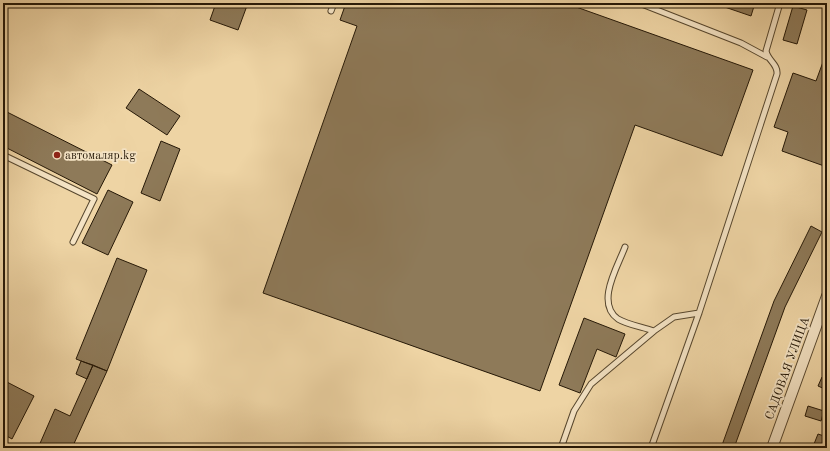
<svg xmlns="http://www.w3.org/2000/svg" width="830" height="451" viewBox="0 0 830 451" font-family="'Old Standard TT',serif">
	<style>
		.building { fill: #8e7a59; stroke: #251807 }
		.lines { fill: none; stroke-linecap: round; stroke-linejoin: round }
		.lane-casing { stroke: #57472e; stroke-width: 7 }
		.street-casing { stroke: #57472e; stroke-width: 12 }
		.lane { stroke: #f4e3c4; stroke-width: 5 }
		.street { stroke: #f4e3c4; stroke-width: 10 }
		.poi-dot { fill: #8f2418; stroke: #f4e3c4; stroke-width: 1.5 }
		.labels { text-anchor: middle; stroke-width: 3.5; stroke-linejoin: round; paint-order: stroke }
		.poi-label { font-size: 12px; fill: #251807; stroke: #f4e3c4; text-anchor: start }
		.street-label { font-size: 12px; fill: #251807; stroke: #f4e3c4 }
	</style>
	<rect width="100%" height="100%" fill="#eed4a4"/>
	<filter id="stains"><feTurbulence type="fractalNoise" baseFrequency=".005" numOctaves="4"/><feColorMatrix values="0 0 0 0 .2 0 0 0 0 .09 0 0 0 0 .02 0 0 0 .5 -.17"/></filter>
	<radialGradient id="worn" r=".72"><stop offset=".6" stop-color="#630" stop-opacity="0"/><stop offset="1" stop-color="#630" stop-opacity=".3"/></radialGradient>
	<path class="building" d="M216,3H248L238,30L210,20Z
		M346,3H565L753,70L722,156L635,125L540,391L263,293L357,26L340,20Z
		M713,3H755L751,16Z
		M793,6L807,10L797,44L783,40Z
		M827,51V167L782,151L788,132L774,127L793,73L816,81Z
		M139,89L180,116L167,135L126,108Z
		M3,110L112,165L97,194L3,146Z
		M161,141L180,149L160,201L141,193Z
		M108,190L133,202L108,255L82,243Z
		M811,226L822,232L785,307L734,448H721L774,301Z
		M117,258L147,270L107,371L76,359Z
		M584,318L625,334L616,357L597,349L580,393L559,385Z
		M81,361L93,365L87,379L76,374Z
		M93,365L107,371L72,448H38L55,409L70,416Z
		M822,377L827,379V390L818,386Z
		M3,380L34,396L12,439L3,434Z
		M808,406L824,411L821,421L805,416Z
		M818,434L827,437V448L814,444Z"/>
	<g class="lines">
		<defs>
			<path id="lane" d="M639,3L741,43L767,57
				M331,11L334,3
				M3,155L94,199L73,242
				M625,247C618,266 595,303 618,319C628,325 643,327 654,331
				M561,448L574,411L591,384L654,331L674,317L699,313
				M651,448L699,313L777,74C778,64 768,61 766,51L780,3"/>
			<path id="street" d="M772,448L827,296"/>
		</defs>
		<use href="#lane" class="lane-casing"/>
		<use href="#street" class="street-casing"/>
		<use href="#lane" class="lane"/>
		<use href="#street" class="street"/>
	</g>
	<circle class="poi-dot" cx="57" cy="155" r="4"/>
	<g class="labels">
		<g class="poi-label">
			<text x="65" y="159">автомаляр.kg</text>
		</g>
		<g class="street-label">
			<text transform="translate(787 368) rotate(-70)" y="4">САДОВАЯ УЛИЦА</text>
		</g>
	</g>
	<rect width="830" height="451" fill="none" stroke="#eed4a4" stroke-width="16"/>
	<rect x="4" y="4" width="822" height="443" fill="none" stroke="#251807" stroke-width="2"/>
	<rect x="8" y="8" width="814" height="435" fill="none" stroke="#251807"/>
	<rect width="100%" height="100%" filter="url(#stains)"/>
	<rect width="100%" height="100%" fill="url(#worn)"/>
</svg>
